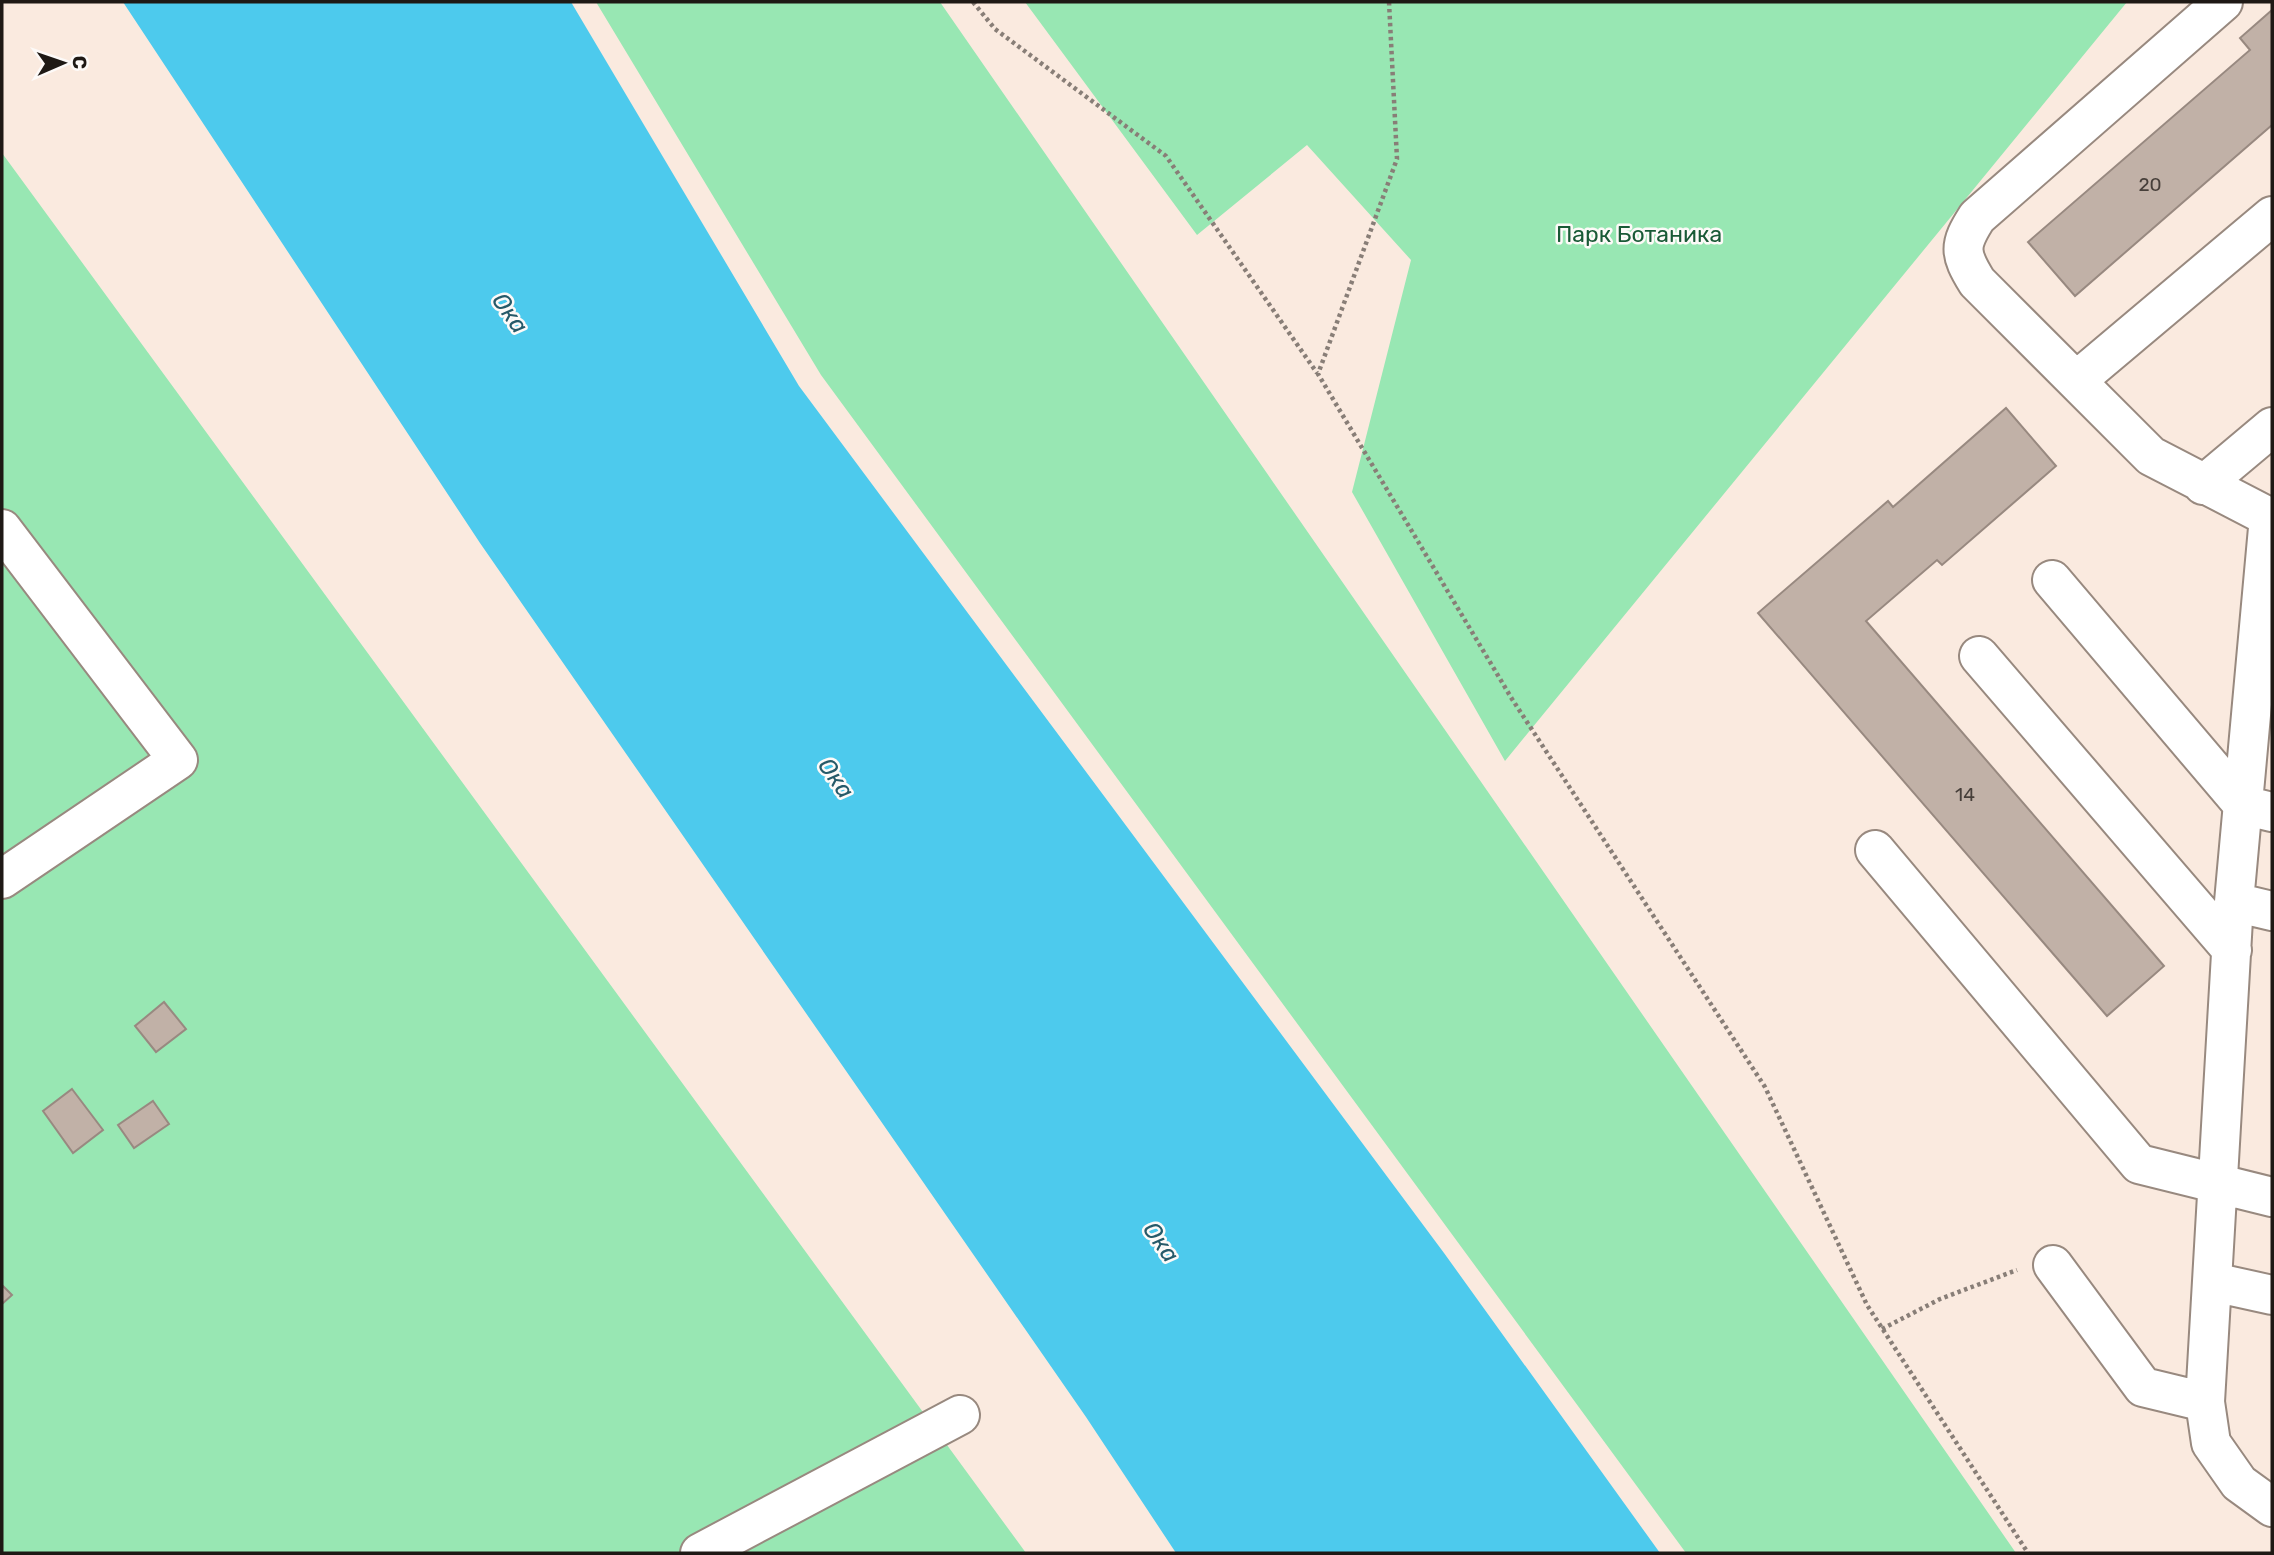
<svg xmlns="http://www.w3.org/2000/svg" width="2274" height="1555" viewBox="0 0 2274 1555" font-family="Rubik,sans-serif">
	<style>
		.green { fill: #98e7b3 }
		.water { fill: #4dcaed }
		.building { fill: #c1b1a7; stroke: #988980; stroke-width: 2 }
		.lines { fill: none; stroke-linecap: round; stroke-linejoin: round }
		.minor-casing { stroke: #98897f; stroke-width: 42 }
		.path { stroke: #887e77; stroke-width: 4.5; stroke-dasharray: 3.5 3.5; stroke-linecap: butt }
		.minor { stroke: #fff; stroke-width: 38 }
		.labels { text-anchor: middle; stroke-width: 5; stroke-linejoin: round; paint-order: stroke }
		.number-label { font-size: 19px; fill: #473f3a }
		.park-label { font-size: 23px; fill: #195a36; stroke: #fdfaf8 }
		.water-label { font-size: 24px; font-style: italic; fill: #265a69; stroke: #fdfaf8 }
	</style>
	<rect width="100%" height="100%" fill="#faeadf"/>
	<path class="green" d="M596,2H940L2016,1553H1686L821,375Z
		M1025,2H2127L1505,761L1352,492L1411,260L1307,145L1197,235Z
		M2,153L1026,1553H2Z"/>
	<path class="water" d="M123,2H571L799,386L1444,1253L1660,1553H1176L1086,1417L480,543Z"/>
	<path class="building" d="M2272,10V125L2075,296L2028,242L2250,50L2240,38Z
		M2006,408L2056,466L1942,565L1937,560L1866,621L2164,966L2107,1016L1758,613L1888,501L1893,507Z
		M164,1002L186,1029L156,1052L135,1026Z
		M72,1089L103,1130L73,1153L43,1111Z
		M153,1101L169,1124L134,1148L118,1125Z
		M2,1285L12,1295L2,1304Z"/>
	<g class="lines">
		<defs>
			<path id="minor" d="M2223,2L1977,217C1959,245 1959,253 1977,282L2151,456L2269,517
				M2076,381L2272,216
				M2203,485L2272,427
				M2272,518L2269,517L2234,902L2205,1402L2211,1443L2239,1483L2272,1507
				M2,529L178,760L2,879
				M2052,580L2243,805L2272,812
				M1979,656L2232,950
				M1875,850L2139,1164L2272,1197
				M2234,902L2272,911
				M2053,1265L2143,1387L2205,1402
				M2213,1282L2272,1295
				M700,1553L960,1415"/>
		</defs>
		<use href="#minor" class="minor-casing"/>
		<path class="path" d="M973,2L995,29L1166,156L1317,373
			M1389,2L1397,159L1318,374L1512,699L1765,1087L1867,1305L2028,1553
			M1882,1329L1940,1299L2017,1270"/>
		<use href="#minor" class="minor"/>
	</g>
	<g class="labels">
		<g class="number-label">
			<text x="2150" y="191">20</text>
			<text x="1965" y="801">14</text>
		</g>
		<g class="park-label">
			<text x="1639" y="242">Парк Ботаника</text>
		</g>
		<g class="water-label">
			<text transform="translate(510 313) rotate(55)" y="8">Ока</text>
			<text transform="translate(836 778) rotate(55)" y="8">Ока</text>
			<text transform="translate(1161 1242) rotate(55)" y="8">Ока</text>
		</g>
	</g>
	<rect width="2274" height="1555" fill="none" stroke="#1e1915" stroke-width="7"/>
	<g transform="translate(63 63) rotate(88)" stroke="#fdfaf8" stroke-width="5" paint-order="stroke">
	<path d="M0-5L12 26L0 18L-12 26Z" fill="#1e1915"/>
	<text y="-10" font-size="19" font-weight="bold" text-anchor="middle" fill="#1e1915">С</text>
	</g>
</svg>
